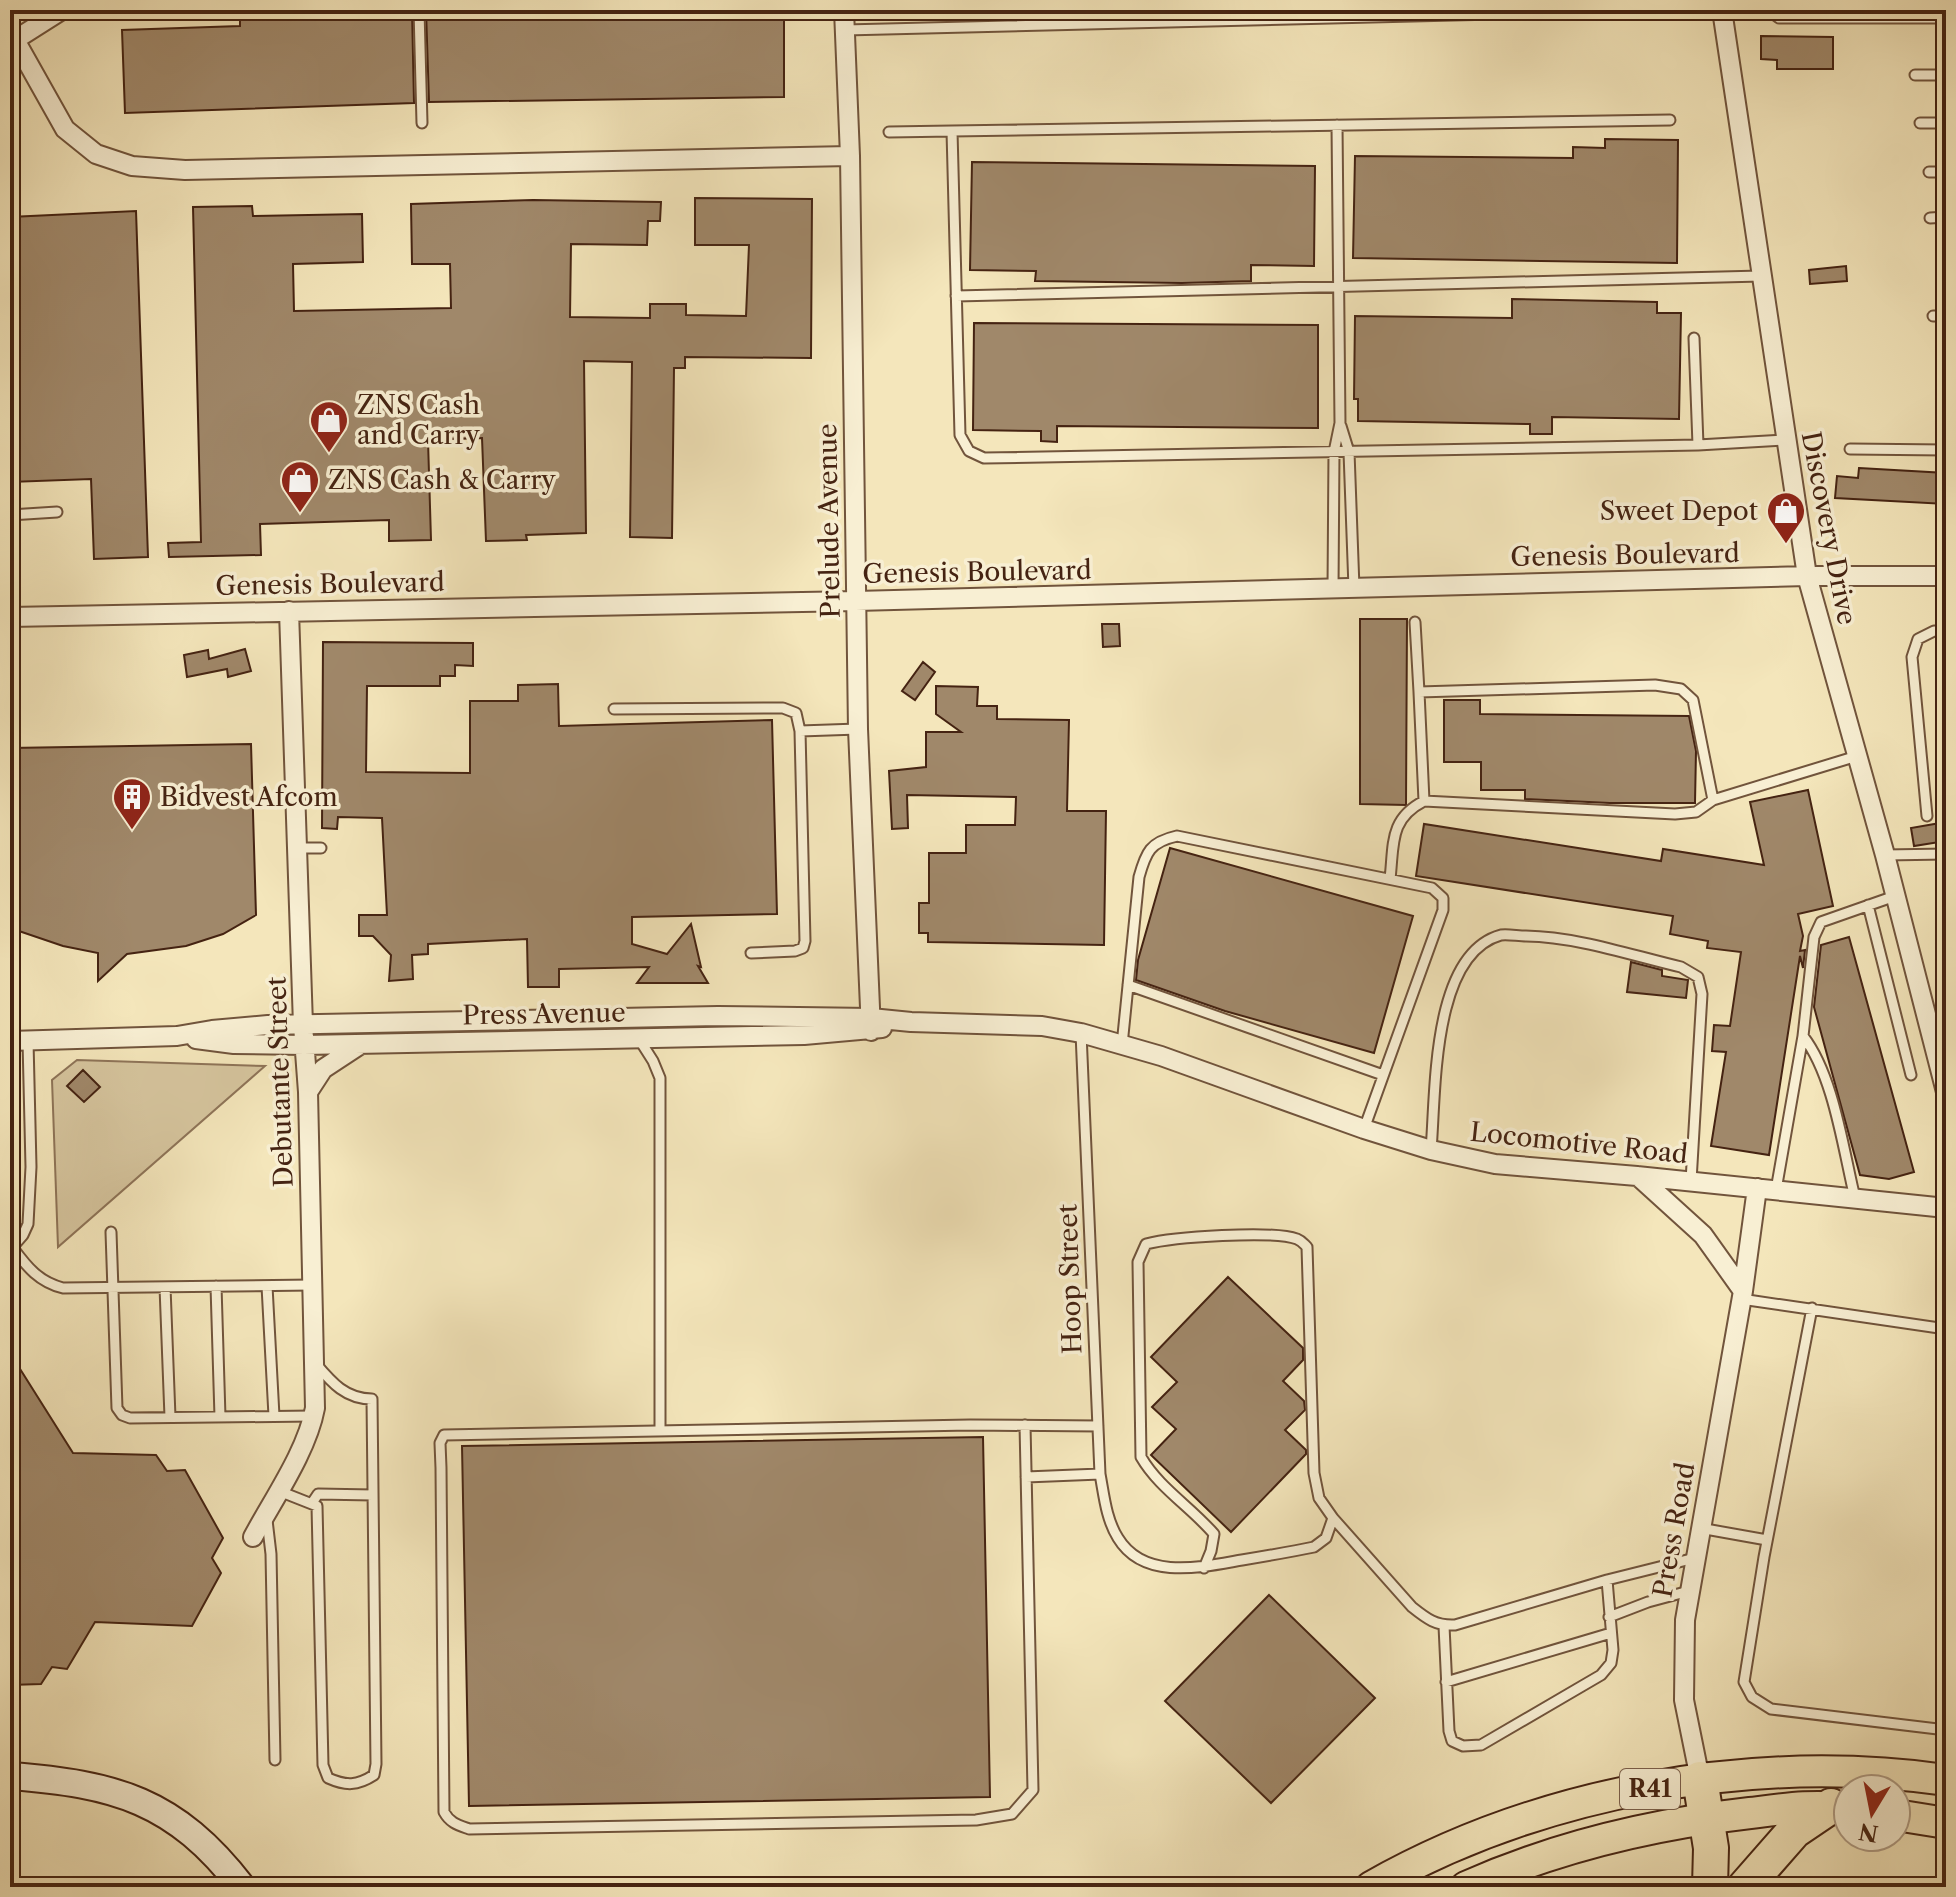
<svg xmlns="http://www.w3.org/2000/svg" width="1956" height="1897" viewBox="0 0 1956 1897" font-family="'Libre Caslon Text',serif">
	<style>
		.green { fill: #d6c59e; stroke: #8e7458; stroke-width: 2 }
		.building { fill: #a0886a; stroke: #452312; stroke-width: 2 }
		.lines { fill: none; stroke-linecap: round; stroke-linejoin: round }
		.lane-casing { stroke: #71543c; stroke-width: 13 }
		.street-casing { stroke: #71543c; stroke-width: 22 }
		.secondary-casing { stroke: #452312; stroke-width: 30 }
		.primary-casing { stroke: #452312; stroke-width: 34 }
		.highway-casing { stroke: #452312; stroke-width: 38 }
		.lane { stroke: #f8efd3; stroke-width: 9 }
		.street { stroke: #f8efd3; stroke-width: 18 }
		.secondary { stroke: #f8efd3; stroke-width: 26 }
		.primary { stroke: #f4e6bb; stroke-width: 30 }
		.highway { stroke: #f4e6bb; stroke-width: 34 }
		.labels { text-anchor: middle; stroke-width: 7; stroke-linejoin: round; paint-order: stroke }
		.shield { fill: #f8efd3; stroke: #7b604c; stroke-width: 2 }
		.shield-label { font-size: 24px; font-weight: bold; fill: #452312 }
		.poi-label { font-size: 26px; fill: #452312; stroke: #f8efd3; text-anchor: start }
		.street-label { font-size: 26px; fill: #452312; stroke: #f8efd3 }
	</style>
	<rect width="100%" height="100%" fill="#f4e6bb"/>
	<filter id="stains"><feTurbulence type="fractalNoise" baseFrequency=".0025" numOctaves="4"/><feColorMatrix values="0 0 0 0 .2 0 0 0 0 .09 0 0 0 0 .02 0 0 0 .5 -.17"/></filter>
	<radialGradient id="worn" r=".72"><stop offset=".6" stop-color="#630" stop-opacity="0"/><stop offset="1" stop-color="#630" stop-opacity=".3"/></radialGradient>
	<path class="green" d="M77,1060L265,1066L58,1247L52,1080Z"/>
	<path class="building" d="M240,10H412L414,103L125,113L122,30L240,26Z
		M426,10H784V97L429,102Z
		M1761,36L1833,37V69H1777V60L1761,59Z
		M1605,139L1678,140L1677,263L1353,258L1355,156L1573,158V147L1605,148Z
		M972,162L1315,166L1314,266L1251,265V281L1182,283L1035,281L1036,271L970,270Z
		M695,198L812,199L811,358L685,357V368H674L672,538L630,537L632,362L584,361L586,533L526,535L527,540L486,541L482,438L428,440L431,540L389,541V520L260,524L261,555L169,557L168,543L201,542L193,207L252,206L253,216L362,214L363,262L293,264L294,311L451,308L450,264H412L411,204L533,200L661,202L660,221H648L647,245L571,244L570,317L650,318V304H686V315L746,316L749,245H695Z
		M136,211L148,557L94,559L91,479L10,482V217Z
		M1846,266L1847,281L1810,284L1809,270Z
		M1512,299L1657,302V313H1681L1679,419L1552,417V434H1530V424L1358,421V399H1354L1355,316L1512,318Z
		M974,323L1318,325V428L1057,426V442L1041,441V431L973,430Z
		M1859,468L1946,473V504L1835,498L1837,476L1858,478Z
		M1360,619H1407L1406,805L1360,804Z
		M1102,624H1119L1120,646L1103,647Z
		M323,642L473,643V666L455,665V676H440V686H367L366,772L470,773V701H518V685L558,684L559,726L772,720L777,914L632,917V944L667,954L691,924L701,967L698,966L708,983H637L649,967L559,969V987H528L527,939L428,944V954L412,955L413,979L389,981L391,955L373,936H359V915H387L382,818L338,817L337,829L322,828Z
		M245,649L251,671L228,677L227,669L187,677L184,655L208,650L209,659Z
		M923,662L935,672L915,700L902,691Z
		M936,686L978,687L977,706H997V719L1069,720L1067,811H1106L1104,945L928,942V933H919V903H929V853H966V825H1015L1016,797L907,795L908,828L892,829L889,771L926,767V732H961L936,714Z
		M1444,700H1480V714L1689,716L1696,751L1695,803H1610L1525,799V790H1481V762H1444Z
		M251,744L256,915L223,934L186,946L127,954L98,981V953L63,946L10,928V748Z
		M1808,790L1833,906L1798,914L1803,936L1800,951L1805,950L1803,968L1800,956L1769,1155L1711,1146L1726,1052L1712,1051L1714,1025L1730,1026L1741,952L1707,948L1708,941L1670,934L1673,916L1416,876L1424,824L1661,861L1663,849L1764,865L1750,802Z
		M1946,822V841L1914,846L1911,828Z
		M1170,848L1413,916L1374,1053L1225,1011L1136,980L1138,960Z
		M1849,937L1914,1172L1889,1179L1860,1175L1814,1007L1821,945Z
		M1631,962L1662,970V976L1688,980L1686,998L1627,992Z
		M83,1070L100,1087L84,1102L67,1086Z
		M1228,1277L1303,1348V1360L1283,1381L1304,1401L1305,1410L1285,1430L1306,1450V1454L1231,1532L1151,1455L1176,1429L1152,1407L1177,1382L1151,1357Z
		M10,1353L73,1453L156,1455L167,1471L185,1470L223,1538L212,1558L221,1573L192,1626L95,1622L67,1669L52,1667L41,1684L10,1685Z
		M983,1437L990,1797L469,1806L462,1446Z
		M1269,1595L1375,1698L1271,1803L1165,1701Z"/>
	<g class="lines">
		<defs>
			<path id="lane" d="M419,10L422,123
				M1768,10L1779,18H1946
				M845,30L1664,10
				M1915,75H1946
				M1920,123H1946
				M952,131L1670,120
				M889,132L952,131L960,435L969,451L984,458L1698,445L1785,440
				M1929,172H1946
				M10,186L14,185
				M1930,218L1946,217
				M956,296L1761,276
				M1933,316H1946
				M1694,338L1698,445
				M1341,426L1349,452L1354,588
				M1850,449L1946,450
				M10,515L57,512
				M1333,589L1334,452L1340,423L1337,125
				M1419,692L1424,801
				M614,709L783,708L796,713L800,731
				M1713,800L1857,756
				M1927,816L1912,657L1918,639L1934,631H1946
				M296,848H321
				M1885,855L1946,854
				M1390,879C1394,844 1389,819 1424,801L1675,814L1696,812L1713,800L1693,700L1681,689L1655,685L1419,692L1415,622
				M1868,905L1911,1075
				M751,953L795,951L803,948L805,941L800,731L858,729
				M1128,985L1383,1075
				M1081,1033L1100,1474C1104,1495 1106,1519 1118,1538C1144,1581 1202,1567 1242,1560C1266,1556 1290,1552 1314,1547L1326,1538L1333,1518L1319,1498L1314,1473L1307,1247C1303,1243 1302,1241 1297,1239C1272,1230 1173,1237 1146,1244L1138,1262L1141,1457C1159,1488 1191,1507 1214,1534L1211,1551L1204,1568
				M639,1039L653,1061L660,1078V1430
				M1122,1045L1139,877C1146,852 1150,842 1177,836L1432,888L1443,898V910L1364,1129
				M1431,1150C1436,1093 1431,954 1501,935C1508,934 1518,936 1526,936C1578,937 1630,955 1681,967L1698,977L1702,994L1691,1181
				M1776,1190L1803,1036
				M1855,1198C1843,1149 1834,1076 1803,1036L1814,937L1821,922L1895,896
				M111,1232L117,1408L122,1415L130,1418L313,1416
				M13,1248C27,1267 39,1282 63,1288L312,1285
				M10,1250L23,1235L28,1224L31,1167L28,1041
				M216,1286L220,1417
				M267,1286L274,1416
				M165,1287L170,1417
				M1741,1299L1946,1329
				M1812,1308L1764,1557L1744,1682L1752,1697L1771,1709L1946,1730
				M1025,1425L1033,1790L1012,1814L976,1820L469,1829C458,1825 450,1823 444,1812L441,1468L440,1443L444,1435L970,1425L1098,1426
				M1026,1477L1100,1474
				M279,1491L317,1506L323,1765L328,1778C346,1786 357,1786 374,1775L376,1764L372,1399C346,1399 332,1383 316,1364
				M312,1503L318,1494L373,1495
				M1333,1518L1412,1607C1427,1619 1436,1626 1455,1625L1607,1580L1695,1558
				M267,1520L271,1554L275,1760
				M1700,1528L1767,1540
				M1609,1617L1648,1602L1689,1591
				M1444,1626L1449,1731L1452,1741L1463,1746L1481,1745L1601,1675L1611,1663L1613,1650L1607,1580
				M1446,1682L1611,1633"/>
			<path id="street" d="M844,10L850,156L858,729L871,1031
				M1722,10L1807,576L1885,855L1946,1092
				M15,40L65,129L96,154L132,166L185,170L850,156
				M10,43L62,10
				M10,617L856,601L1807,576H1946
				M196,1039L234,1044L304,1045L804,1035L882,1028
				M10,1041L177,1036L212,1030L268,1025L718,1016L871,1018L911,1022L1042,1026L1081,1033L1161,1056L1364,1129L1431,1150L1495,1164L1637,1176L1946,1208
				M308,1092L323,1069L358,1046
				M1638,1176L1703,1235L1743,1291
				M253,1537C274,1498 307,1451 315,1408L308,1092L303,1025L289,611
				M1700,1779L1684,1700L1685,1620L1743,1291L1757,1188"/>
			<path id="secondary" d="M10,1776C115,1784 175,1800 242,1887"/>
			<path id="primary" d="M1896,1815L1946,1823
				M1371,1887C1540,1791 1753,1753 1946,1780
				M1466,1887C1556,1847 1653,1824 1750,1813C1783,1809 1815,1804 1848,1809"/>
			<path id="highway" d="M1700,1779L1711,1848L1710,1887
				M1745,1887L1794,1831L1831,1806"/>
		</defs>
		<use href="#lane" class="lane-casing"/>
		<use href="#street" class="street-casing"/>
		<use href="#secondary" class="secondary-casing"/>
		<use href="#primary" class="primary-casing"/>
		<use href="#highway" class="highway-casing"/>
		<use href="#lane" class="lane"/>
		<use href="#street" class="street"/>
		<use href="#secondary" class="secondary"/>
		<use href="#primary" class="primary"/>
		<use href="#highway" class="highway"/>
	</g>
	<defs>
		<symbol id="shop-pin" viewBox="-11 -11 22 30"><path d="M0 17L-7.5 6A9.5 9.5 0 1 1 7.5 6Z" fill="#8f2418" stroke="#f8efd3"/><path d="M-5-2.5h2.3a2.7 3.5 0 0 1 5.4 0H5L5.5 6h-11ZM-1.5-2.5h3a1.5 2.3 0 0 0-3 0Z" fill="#fff"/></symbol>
		<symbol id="building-pin" viewBox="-11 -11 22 30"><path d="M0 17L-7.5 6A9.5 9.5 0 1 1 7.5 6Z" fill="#8f2418" stroke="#f8efd3"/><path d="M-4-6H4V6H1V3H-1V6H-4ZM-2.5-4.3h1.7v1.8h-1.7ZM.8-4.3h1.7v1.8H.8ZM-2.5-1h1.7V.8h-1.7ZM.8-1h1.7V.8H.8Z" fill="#fff"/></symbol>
	</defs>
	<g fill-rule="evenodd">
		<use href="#shop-pin" x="307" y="398" width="44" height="60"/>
		<use href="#shop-pin" x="278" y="458" width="44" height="60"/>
		<use href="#shop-pin" x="1764" y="489" width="44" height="60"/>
		<use href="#building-pin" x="110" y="775" width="44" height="60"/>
	</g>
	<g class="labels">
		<rect class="shield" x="1620" y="1769" width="60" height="40" rx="6"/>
		<g class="shield-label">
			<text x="1650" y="1797">R41</text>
		</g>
		<g class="poi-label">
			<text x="357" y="414">ZNS Cash<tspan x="357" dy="30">and Carry</tspan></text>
			<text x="328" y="489">ZNS Cash &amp; Carry</text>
			<text x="1758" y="520" text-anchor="end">Sweet Depot</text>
			<text x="160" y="806">Bidvest Afcom</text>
		</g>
		<g class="street-label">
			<text transform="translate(829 521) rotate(-91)" y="9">Prelude Avenue</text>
			<text transform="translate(1829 528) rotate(79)" y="9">Discovery Drive</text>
			<text transform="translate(1625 555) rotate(-1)" y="9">Genesis Boulevard</text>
			<text transform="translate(977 572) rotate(-1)" y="9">Genesis Boulevard</text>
			<text transform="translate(330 584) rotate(-1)" y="9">Genesis Boulevard</text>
			<text transform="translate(544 1014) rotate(-1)" y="9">Press Avenue</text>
			<text transform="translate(280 1082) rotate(-92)" y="9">Debutante Street</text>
			<text transform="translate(1579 1143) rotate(6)" y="9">Locomotive Road</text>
			<text transform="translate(1070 1279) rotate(-92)" y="9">Hoop Street</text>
			<text transform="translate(1674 1530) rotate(-80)" y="9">Press Road</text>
		</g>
	</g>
	<rect width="1956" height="1897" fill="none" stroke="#f4e6bb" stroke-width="40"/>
	<rect x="12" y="12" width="1932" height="1873" fill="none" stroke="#452312" stroke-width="4"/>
	<rect x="20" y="20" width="1916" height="1857" fill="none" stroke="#452312" stroke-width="2"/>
	<g transform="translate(1872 1813) rotate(190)"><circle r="38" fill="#f8efd3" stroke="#b09d86" stroke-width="2"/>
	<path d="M0-6L14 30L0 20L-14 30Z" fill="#8f2418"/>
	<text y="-12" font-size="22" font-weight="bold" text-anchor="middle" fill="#452312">N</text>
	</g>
	<rect width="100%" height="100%" filter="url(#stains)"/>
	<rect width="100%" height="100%" fill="url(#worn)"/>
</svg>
